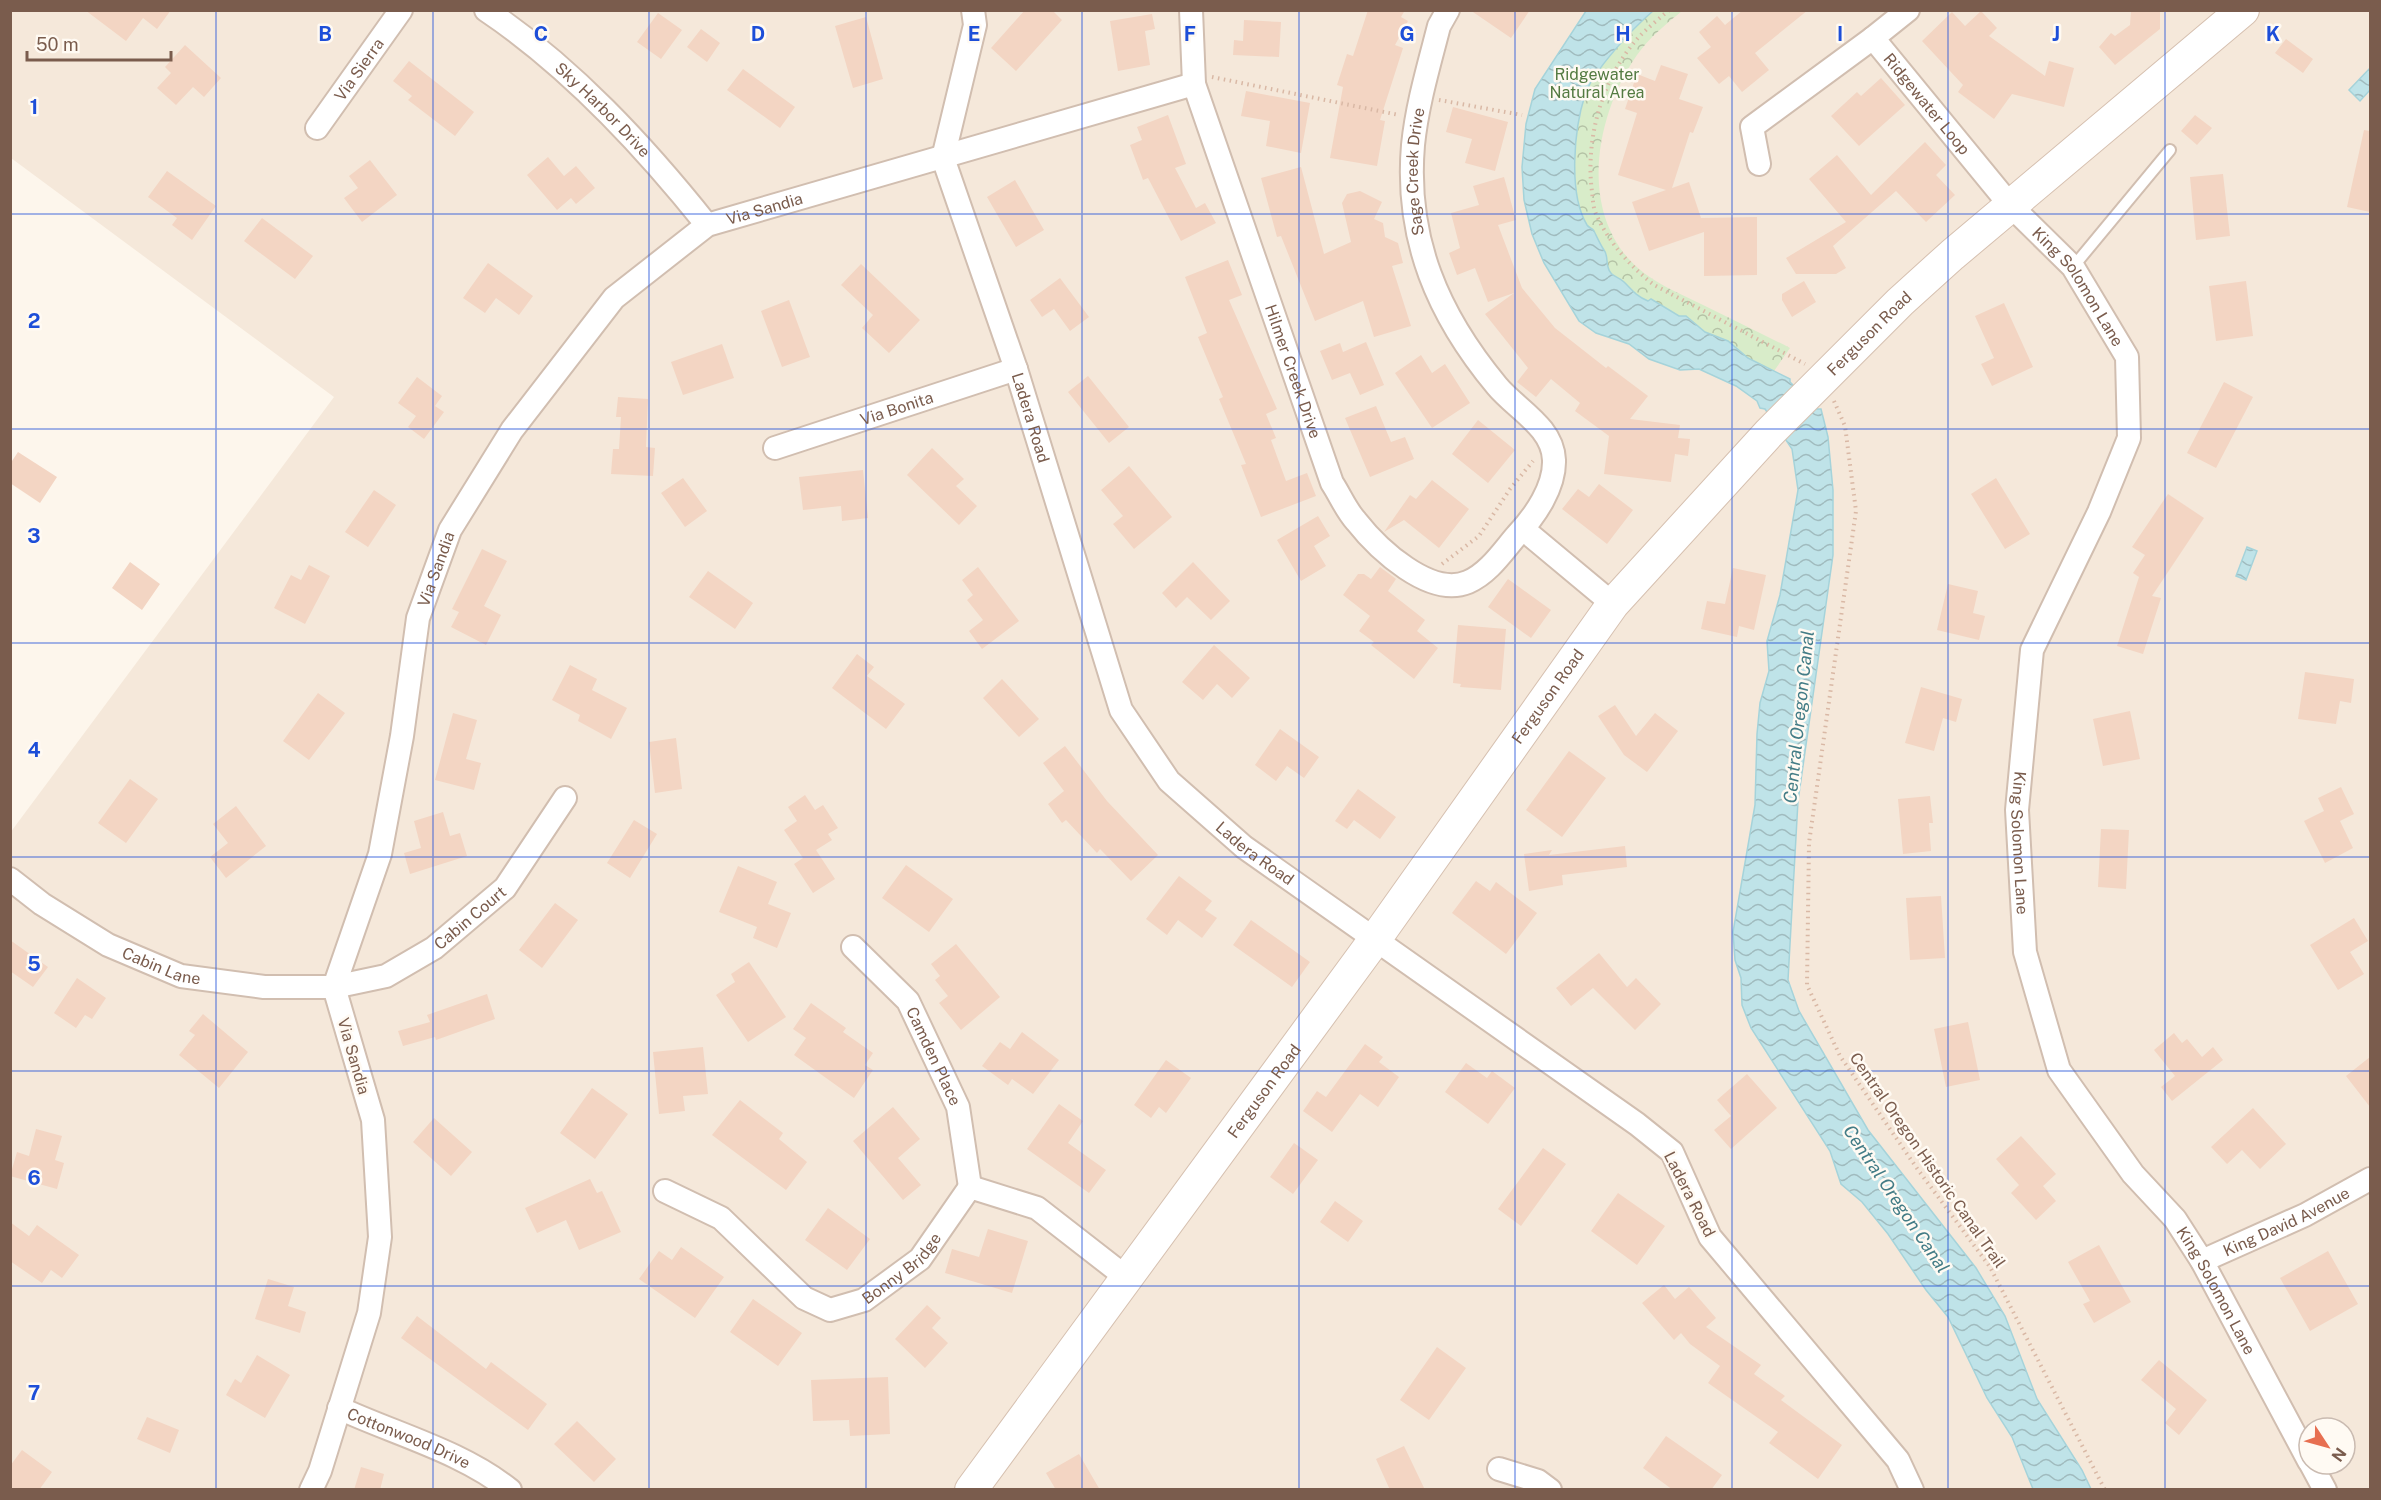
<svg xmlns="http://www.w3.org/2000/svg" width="2381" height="1500" viewBox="0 0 2381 1500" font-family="'Public Sans',sans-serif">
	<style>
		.residential { fill: #f5e8da; fill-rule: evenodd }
		.park { fill: url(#park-crowns) }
		.water { fill: url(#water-waves); stroke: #a5d3da; stroke-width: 1.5 }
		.building { fill: #f3d5c3 }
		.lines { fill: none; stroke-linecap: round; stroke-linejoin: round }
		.lane-casing { stroke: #d1beb0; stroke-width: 14 }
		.street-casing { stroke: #d1beb0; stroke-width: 26 }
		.secondary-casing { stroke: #d6c0b0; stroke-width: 34 }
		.path { stroke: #d9b8a5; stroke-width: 4; stroke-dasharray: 1.5 4.5; stroke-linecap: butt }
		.lane { stroke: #fff; stroke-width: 10 }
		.street { stroke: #fff; stroke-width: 22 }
		.secondary { stroke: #fff; stroke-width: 32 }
		.grid { fill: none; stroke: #1d4ed8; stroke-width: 1.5; stroke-opacity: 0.55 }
		.labels { text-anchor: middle; stroke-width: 5; stroke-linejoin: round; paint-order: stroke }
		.street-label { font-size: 16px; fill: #7a5c4d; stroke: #fffaf3 }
		.park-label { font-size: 16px; fill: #537a41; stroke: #fffaf3 }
		.water-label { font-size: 18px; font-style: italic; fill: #437c86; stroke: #fffaf3 }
		.grid-label { font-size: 20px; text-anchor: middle; font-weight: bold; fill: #1d4ed8; stroke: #fffaf3; stroke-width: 5; stroke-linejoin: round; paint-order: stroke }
	</style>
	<defs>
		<pattern id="park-crowns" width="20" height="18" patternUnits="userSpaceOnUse" patternTransform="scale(1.5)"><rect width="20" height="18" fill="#d8ecc9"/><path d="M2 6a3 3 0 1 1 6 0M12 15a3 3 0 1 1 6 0" fill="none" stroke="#b4c2a5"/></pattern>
		<pattern id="water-waves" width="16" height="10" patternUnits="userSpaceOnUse" patternTransform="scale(1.5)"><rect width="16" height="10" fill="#bfe3e8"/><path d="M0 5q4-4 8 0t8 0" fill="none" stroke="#a0bbbe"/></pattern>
	</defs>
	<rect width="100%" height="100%" fill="#fdf6ec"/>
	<path class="residential" d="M11,11H2370V1489H11L10,833L334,397L11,158ZM2309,1428H2345V1464H2309Z"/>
	<path class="park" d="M1616,11H1682C1666,24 1650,37 1637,55C1595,115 1577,214 1638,268C1656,284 1679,293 1701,304C1731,319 1761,333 1790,348L1765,384L1619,309L1554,172Z"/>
	<path class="water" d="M1586,11H1653C1634,27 1592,72 1585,95C1574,129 1568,194 1587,225C1589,228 1592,228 1594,231C1597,237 1600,244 1604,250C1608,255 1606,261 1608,267C1610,277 1618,276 1624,282C1632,290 1636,296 1648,301L1651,299L1679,316H1686L1705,332L1728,341L1748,358L1790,379V382L1817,409H1821L1828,437L1833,490V555L1798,801L1788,980L1799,1011L1868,1130L1976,1268L2005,1316L2037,1399L2082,1470L2091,1489H2033L2012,1437L1987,1398L1948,1317L1926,1290L1888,1234L1862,1202L1841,1184L1830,1151L1751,1028L1742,1005L1741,978L1735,960L1733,932L1755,805L1757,734L1760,703L1769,671L1767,641L1780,595L1798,490L1792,449L1765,409L1760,408L1757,401L1736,386L1699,369L1680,370L1649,359L1629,344L1596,333L1579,321L1544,263L1532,234L1524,200L1522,167L1526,124L1535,89Z
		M2370,68V90L2360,101L2349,90Z
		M2247,547L2257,551L2246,580L2236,576Z"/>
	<path class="building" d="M85,10H171L157,29L143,18L126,41Z
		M1025,10H1052L1062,20L1016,71L991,48Z
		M1368,10H1405L1401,17L1408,21L1395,45L1403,48L1380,120L1385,121L1377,166L1330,158L1343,87L1337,85L1347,54L1353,56Z
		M1470,10H1530L1511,38Z
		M1743,10H1808L1755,53L1769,70L1742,92L1729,76L1719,84L1697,58L1711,47L1699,32L1717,16L1725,25Z
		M2131,10H2160V29L2115,65L2099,47L2111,33L2115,36L2130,25Z
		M1981,11L1997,28L1989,36L2045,76L2049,61L2074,68L2064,107L2012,94L1994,119L1958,92L1963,85L1922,41L1952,12L1965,26Z
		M658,13L682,30L661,59L637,42Z
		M1152,14L1155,29L1145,31L1150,65L1118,71L1110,21Z
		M866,17L883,79L853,88L835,26Z
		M1244,20L1281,22L1279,57L1233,55L1234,40L1243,41Z
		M701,29L720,43L707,62L687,47Z
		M2286,39L2313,59L2303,73L2275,53Z
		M185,45L221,78L204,97L193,87L176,105L157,88L171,73L165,67Z
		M409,61L474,112L455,136L408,100L412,96L393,81Z
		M1661,65L1688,74L1679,99L1703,107L1693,133L1690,132L1672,188L1689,182L1701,218L1757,217V275L1704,276V232L1649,251L1632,202L1666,190L1618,175L1637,113L1625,109L1637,74L1655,81Z
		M743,69L795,107L780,128L727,90Z
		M1881,78L1905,105L1859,146L1831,116L1857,92L1861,96Z
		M1246,91L1310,103L1301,153L1266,146L1270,121L1241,116Z
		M1453,107L1508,122L1495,171L1465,163L1472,139L1446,132Z
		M1168,115L1186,164L1175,168L1196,208L1205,203L1216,223L1181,241L1148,178L1143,180L1130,145L1142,140L1137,127Z
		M2195,115L2212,128L2197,145L2181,131Z
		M2364,130L2370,131V212L2347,207Z
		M1925,142L1946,165L1936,175L1955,195L1926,222L1896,191L1833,246L1846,268L1836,274H1796L1786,258L1846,222L1809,179L1837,155L1871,195Z
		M548,157L564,176L576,166L595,188L576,204L571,198L557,210L527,175Z
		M370,160L397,195L362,222L344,198L358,188L349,176Z
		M1301,167L1324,254L1351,242L1342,203L1347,194L1360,191L1382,202L1374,219L1383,223L1385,237L1398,243L1403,263L1392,266L1411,326L1374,337L1363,301L1315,321L1281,236L1277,237L1261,178Z
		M167,171L216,206L192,240L172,225L177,218L148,197Z
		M2223,174L2230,236L2196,240L2190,177Z
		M1504,177L1516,220L1498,225L1522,288L1555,328L1606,368L1608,366L1648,396L1630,419L1680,425L1678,438L1690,439L1688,456L1675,454L1671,482L1604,474L1609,436L1575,411L1580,403L1551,379L1536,397L1517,382L1528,368L1485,314L1514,293L1488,302L1475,268L1457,275L1449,253L1460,248L1451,213L1479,205L1473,186Z
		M1015,180L1044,230L1016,247L987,197Z
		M262,218L313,256L295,279L244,241Z
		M1228,260L1242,295L1229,300L1277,409L1266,414L1276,438L1271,440L1286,481L1307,473L1316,496L1261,517L1241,465L1246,464L1219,399L1223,397L1198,337L1207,333L1185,277Z
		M488,263L533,296L519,315L496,298L485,313L463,298Z
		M861,264L920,320L889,353L862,328L873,315L841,285Z
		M1060,278L1089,317L1070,331L1054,309L1042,317L1030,300Z
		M1804,281L1816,302L1792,317L1782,300V294Z
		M2246,281L2253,336L2216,341L2209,286Z
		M789,300L810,357L782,367L761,311Z
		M2004,303L2033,367L1992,386L1981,364L1994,358L1975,316Z
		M1366,342L1384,385L1360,395L1350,373L1332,380L1320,351L1340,343L1343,352Z
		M722,344L734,378L683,395L671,362Z
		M1421,355L1432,373L1445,364L1470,403L1432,428L1395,373Z
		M1088,376L1129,427L1109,443L1068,392Z
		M417,377L442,396L435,406L444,412L424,439L408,427L416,416L398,403Z
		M2224,382L2253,397L2216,468L2187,453Z
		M618,397L648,399L646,447L655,448L653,476L611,474L613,449H619L621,417H616Z
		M1376,406L1391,442L1405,437L1414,459L1370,477L1345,418Z
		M1478,420L1515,450L1488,483L1452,454Z
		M932,448L964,479L956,486L977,506L959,525L907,475Z
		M18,452L57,477L40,503L10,483V464Z
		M1129,466L1172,517L1134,549L1113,524L1123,516L1101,490Z
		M863,470L868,518L842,521L841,506L803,510L799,477Z
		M683,478L707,511L685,527L661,493Z
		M1996,478L2030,534L2005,549L1971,494Z
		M1432,480L1469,509L1439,548L1404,520L1384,532L1410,495L1416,499Z
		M1599,484L1633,510L1607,544L1562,509L1578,489L1589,497Z
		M374,490L396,505L368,547L345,532Z
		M2168,494L2204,518L2152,596L2161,598L2143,654L2117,646L2139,577L2133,573L2145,555L2132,547Z
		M1318,516L1330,536L1314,546L1326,566L1301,581L1277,540Z
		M482,549L507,561L484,606L501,615L486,645L451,627L459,612L452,609Z
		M130,562L160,584L142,610L112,588Z
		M1193,562L1230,601L1211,620L1187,597L1176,608L1162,593Z
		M309,565L330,576L305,624L274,608L291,575L301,580Z
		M978,567L1019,621L982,649L969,631L983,620L967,600L973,595L962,580Z
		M1380,567L1396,579L1388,591L1425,620L1417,631L1438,648L1414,679L1371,645L1374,642L1359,631L1370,616L1343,595L1358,574H1364L1371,579Z
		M1733,568L1766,575L1754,630L1739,626L1737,637L1701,629L1707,601L1725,604Z
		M708,571L753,603L735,629L689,597Z
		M1508,579L1551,610L1531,638L1488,607Z
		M1948,584L1978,591L1973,613L1985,616L1979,640L1937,630Z
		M1458,625L1506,629L1501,690L1460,687L1461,684L1453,683Z
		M1214,645L1250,678L1232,698L1217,684L1203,700L1182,682Z
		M857,654L874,667L867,676L905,704L886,729L832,688Z
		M570,665L597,679L592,690L627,708L611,739L578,721L580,715L552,700Z
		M2305,672L2354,679L2351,703L2340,701L2336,724L2298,719Z
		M1002,679L1039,719L1019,737L983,698Z
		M1921,687L1962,699L1956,722L1943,718L1934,751L1905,743Z
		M318,693L345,713L309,760L283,741Z
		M1615,705L1636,736L1655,713L1678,731L1647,772L1624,755L1598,716Z
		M2130,711L2140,759L2103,766L2093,719Z
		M453,713L477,720L466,759L481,763L474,790L435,780Z
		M1280,729L1319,757L1304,778L1287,766L1276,781L1255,765Z
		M676,738L682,789L655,793L649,742Z
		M1065,746L1107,801L1158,855L1131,881L1100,849L1097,853L1066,820L1062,823L1048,804L1064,791L1043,763Z
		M1569,751L1606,778L1562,837L1526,810Z
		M130,779L158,799L126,843L98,823Z
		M2341,787L2354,814L2340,821L2353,848L2325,863L2304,821L2324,811L2318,798Z
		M1358,789L1396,817L1380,839L1354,820L1347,829L1335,821Z
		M805,795L815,810L823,805L838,828L828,834L832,840L816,850L835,879L813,893L794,864L803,858L784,830L797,821L788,807Z
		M1930,796L1933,823H1929L1931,851L1903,854L1898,799Z
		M236,806L266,846L226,878L210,857L228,843L213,824Z
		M443,812L450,836L460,833L467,856L410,874L404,853L421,848L414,821Z
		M634,820L657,834L630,878L607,863Z
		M2101,829L2129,830L2126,889L2098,887Z
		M1625,846L1627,867L1562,875L1563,885L1529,891L1524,854L1552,850L1549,855Z
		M906,865L953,899L929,932L882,898Z
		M738,866L777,882L768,904L791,913L777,948L753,938L757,927L719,912Z
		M1179,876L1212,901L1205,910L1217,918L1202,938L1178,920L1167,935L1146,919Z
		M1476,881L1490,891L1496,882L1537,913L1506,954L1452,913Z
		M1941,896L1945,958L1910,960L1906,898Z
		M555,903L578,920L542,968L519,950Z
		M2354,918L2368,941L2350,952L2364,974L2338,990L2310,945Z
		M1251,920L1310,962L1292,987L1233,945Z
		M10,940L48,967L33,987L10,971Z
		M956,944L1000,997L961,1030L939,1003L948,996L935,980L940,976L931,964Z
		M1599,953L1627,987L1636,978L1661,1004L1635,1030L1593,988L1571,1006L1556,988Z
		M749,962L786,1017L748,1042L716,995L735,982L731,974Z
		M77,978L106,998L92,1019L85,1015L76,1028L54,1013Z
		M487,994L495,1019L436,1040L435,1037L403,1046L398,1031L430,1022L427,1015Z
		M811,1003L846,1028L843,1032L873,1053L865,1065L873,1070L854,1098L794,1055L806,1038L793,1029Z
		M203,1014L248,1052L219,1088L179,1055L195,1035L189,1031Z
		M1968,1022L1980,1080L1946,1087L1934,1029Z
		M1022,1032L1059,1060L1033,1094L1012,1079L1008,1085L982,1066L1000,1042L1010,1049Z
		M2174,1033L2182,1043L2187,1039L2202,1057L2213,1047L2223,1060L2172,1101L2161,1087L2175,1076L2154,1050Z
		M1365,1044L1383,1057L1379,1062L1399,1077L1378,1107L1360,1094L1332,1132L1303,1111L1317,1091L1326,1097Z
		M703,1047L708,1094L683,1096L685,1111L659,1114L653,1052Z
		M2370,1057V1107L2346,1076Z
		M1166,1060L1191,1078L1166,1113L1159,1107L1151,1118L1134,1105Z
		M1466,1063L1487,1078L1492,1071L1515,1088L1488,1124L1445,1092Z
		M1747,1074L1777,1108L1731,1149L1714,1130L1731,1116L1717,1100Z
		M592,1088L628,1114L595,1159L560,1133Z
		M740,1100L783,1133L779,1139L807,1162L786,1190L712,1135Z
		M1059,1104L1083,1121L1068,1143L1106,1170L1089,1193L1027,1149Z
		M893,1107L920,1139L898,1158L921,1185L903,1200L853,1141Z
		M2253,1108L2286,1144L2260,1169L2242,1150L2227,1164L2211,1147Z
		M434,1118L472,1152L451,1176L413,1142Z
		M36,1129L62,1136L55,1160L64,1163L57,1189L10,1176L17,1152L29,1156Z
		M2021,1136L2056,1174L2043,1186L2056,1201L2036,1220L2011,1193L2019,1185L1996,1159Z
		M1294,1143L1318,1160L1293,1194L1270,1177Z
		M1543,1148L1566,1164L1521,1226L1498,1209Z
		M590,1179L597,1193L602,1191L621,1232L579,1250L566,1220L537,1233L525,1208Z
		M1618,1193L1665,1226L1637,1265L1591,1231Z
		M1335,1201L1363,1221L1348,1242L1320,1222Z
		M828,1208L870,1239L847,1270L805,1240Z
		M10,1222L29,1236L37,1225L79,1255L62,1278L51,1270L42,1283L10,1261Z
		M988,1229L1028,1241L1012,1293L945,1273L952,1249L979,1257Z
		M2099,1245L2131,1302L2094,1323L2083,1304L2090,1301L2068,1262Z
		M681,1247L724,1277L695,1318L639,1279L659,1251L672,1260Z
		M2328,1251L2358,1304L2310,1331L2280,1278Z
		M268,1279L294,1287L288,1306L306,1312L300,1333L255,1319Z
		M1664,1285L1675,1299L1689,1287L1716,1318L1706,1327L1761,1365L1754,1374L1785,1396L1781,1400L1842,1445L1818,1479L1769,1443L1778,1432L1708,1383L1720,1366L1690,1344L1681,1333L1674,1340L1642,1303Z
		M753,1299L802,1333L778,1366L730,1332Z
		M927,1305L941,1318L932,1328L948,1343L925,1368L895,1339Z
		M417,1316L486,1369L491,1362L547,1404L528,1430L401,1338Z
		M1437,1347L1466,1368L1429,1420L1400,1400Z
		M257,1355L290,1375L265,1418L226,1395L235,1379L241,1383Z
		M2159,1360L2207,1400L2179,1435L2165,1423L2176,1409L2141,1380Z
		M888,1377L890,1434L850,1436L849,1420L813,1421L811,1380Z
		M147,1417L179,1430L170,1453L137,1439Z
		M577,1421L616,1459L594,1482L554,1444Z
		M1666,1436L1722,1475L1711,1490H1673L1643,1468Z
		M1404,1446L1425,1490H1390L1376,1459Z
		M22,1450L52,1472L39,1490H10V1466Z
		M1079,1454L1100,1490H1056L1046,1473Z
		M361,1467L384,1474L380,1490H354Z"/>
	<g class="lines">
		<defs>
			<path id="lane" d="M2073,267L2170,150"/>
			<g id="street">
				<path id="s1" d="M486,10C571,67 644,146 707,225"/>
				<path id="s2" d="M973,10L975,25L943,158L1016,369L1121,710L1169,781L1244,847L1637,1124L1672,1152L1710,1237L1898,1460L1912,1490"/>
				<path id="s3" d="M1191,10L1194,84L1332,483C1340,495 1346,510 1356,521C1378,549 1430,598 1468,582C1489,573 1503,551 1517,535C1535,516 1555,487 1554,460C1553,427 1516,409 1497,386C1438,315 1405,239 1413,145C1417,105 1429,65 1439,26L1448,10"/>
				<path id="s4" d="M1908,10L1873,38L2010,205L2073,267L2127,357L2129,438L2099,512L2032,650L2017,810L2025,952L2059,1070L2133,1174L2175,1219L2202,1261L2309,1461"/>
				<path id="s5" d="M317,128L401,10"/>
				<path d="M1759,164L1752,127L1873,38"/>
				<path id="s6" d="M775,448L1016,369"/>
				<path d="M1523,529L1613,604"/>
				<path id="s7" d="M10,879L42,904L108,945L181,976L264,987H334L386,976L434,948L505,888L565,798"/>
				<path id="s8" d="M853,947L908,1001L958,1107L970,1187"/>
				<path id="s9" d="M665,1191L721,1218L804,1298L830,1310L864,1300L920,1259L970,1187L1037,1208L1127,1278"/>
				<path id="s10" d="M2202,1261L2305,1215L2370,1179"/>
				<path id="s11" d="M339,1408C395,1434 461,1451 510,1490"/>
				<path d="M2311,1464L2325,1490"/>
				<path d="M1499,1469L1538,1481L1550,1490"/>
				<path id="s12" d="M311,1490L320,1471L369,1313L380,1237L373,1120L334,987L380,854L402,736L418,618L450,530L512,430L614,298L707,225L1194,84"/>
			</g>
			<g id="secondary">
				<path id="s13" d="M971,1490L1376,938L1613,604L1769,433L1900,302L1952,255L2243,10"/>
			</g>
		</defs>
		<use href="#lane" class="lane-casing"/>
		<use href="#street" class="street-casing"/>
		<use href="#secondary" class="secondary-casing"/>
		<path class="path" d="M1669,10C1659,19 1647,28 1638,38C1602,78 1585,139 1592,192C1593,199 1593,208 1596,214C1609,243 1630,266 1654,285L1805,364
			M1212,77L1399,115
			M1439,100L1522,115
			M1834,401L1845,426L1856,511L1809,843L1807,985L1840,1056L1916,1167L1990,1267L2105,1490
			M1442,564L1479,536L1510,489L1533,461"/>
		<use href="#lane" class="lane"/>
		<use href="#street" class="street"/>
		<use href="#secondary" class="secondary"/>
	</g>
	<path class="grid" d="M216,10V1490M433,10V1490M649,10V1490M866,10V1490M1082,10V1490M1299,10V1490M1515,10V1490M1732,10V1490M1948,10V1490M2165,10V1490M10,214H2370M10,429H2370M10,643H2370M10,857H2370M10,1071H2370M10,1286H2370"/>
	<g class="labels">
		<g class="street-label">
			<text dy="6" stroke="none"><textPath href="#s5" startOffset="72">Via Sierra</textPath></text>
			<text dy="6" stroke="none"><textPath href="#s4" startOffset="130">Ridgewater Loop</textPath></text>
			<text dy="6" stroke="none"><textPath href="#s1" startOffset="154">Sky Harbor Drive</textPath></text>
			<text dy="6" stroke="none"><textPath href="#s3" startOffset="1162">Sage Creek Drive</textPath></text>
			<text dy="6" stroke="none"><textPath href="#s12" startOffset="1455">Via Sandia</textPath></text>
			<text dy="6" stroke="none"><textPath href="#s4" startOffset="368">King Solomon Lane</textPath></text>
			<text dy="6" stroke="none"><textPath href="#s13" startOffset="1467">Ferguson Road</textPath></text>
			<text dy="6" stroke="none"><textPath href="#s3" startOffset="378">Hilmer Creek Drive</textPath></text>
			<text dy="6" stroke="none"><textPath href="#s6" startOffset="128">Via Bonita</textPath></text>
			<text dy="6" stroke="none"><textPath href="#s2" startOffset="426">Ladera Road</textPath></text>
			<text dy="6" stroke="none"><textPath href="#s12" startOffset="951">Via Sandia</textPath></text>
			<text dy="6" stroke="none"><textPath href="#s13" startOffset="981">Ferguson Road</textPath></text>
			<text dy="6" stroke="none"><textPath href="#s4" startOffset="962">King Solomon Lane</textPath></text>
			<text dy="6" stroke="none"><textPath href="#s2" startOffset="930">Ladera Road</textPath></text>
			<text dy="6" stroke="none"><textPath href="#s7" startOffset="507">Cabin Court</textPath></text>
			<text dy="6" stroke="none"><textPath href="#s7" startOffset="176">Cabin Lane</textPath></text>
			<text transform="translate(354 1056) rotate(74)" y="6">Via Sandia</text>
			<text dy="6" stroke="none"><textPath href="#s8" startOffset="138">Camden Place</textPath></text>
			<text dy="6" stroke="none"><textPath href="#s13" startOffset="495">Ferguson Road</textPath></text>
			<text transform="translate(1928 1160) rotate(55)" y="6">Central Oregon Historic Canal Trail</text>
			<text transform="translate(1690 1194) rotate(63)" y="6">Ladera Road</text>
			<text dy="6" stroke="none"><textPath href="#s10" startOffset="93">King David Avenue</textPath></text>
			<text dy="6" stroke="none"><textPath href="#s9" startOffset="291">Bonny Bridge</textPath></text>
			<text dy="6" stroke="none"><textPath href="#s4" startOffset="1466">King Solomon Lane</textPath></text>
			<text dy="6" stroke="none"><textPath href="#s11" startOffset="76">Cottonwood Drive</textPath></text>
		</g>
		<g class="park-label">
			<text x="1597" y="80">Ridgewater<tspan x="1597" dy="18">Natural Area</tspan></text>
		</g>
		<g class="water-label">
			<text transform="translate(1799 717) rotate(-84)" y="6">Central Oregon Canal</text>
			<text transform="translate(1896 1199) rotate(56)" y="6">Central Oregon Canal</text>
		</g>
	</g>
	<g class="grid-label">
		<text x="325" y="41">B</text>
		<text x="541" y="41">C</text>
		<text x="758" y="41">D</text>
		<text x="974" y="41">E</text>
		<text x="1190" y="41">F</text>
		<text x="1407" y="41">G</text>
		<text x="1623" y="41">H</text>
		<text x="1840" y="41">I</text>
		<text x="2056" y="41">J</text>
		<text x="2273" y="41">K</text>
		<text x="34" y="114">1</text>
		<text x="34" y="328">2</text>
		<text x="34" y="543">3</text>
		<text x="34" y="757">4</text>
		<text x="34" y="971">5</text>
		<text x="34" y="1185">6</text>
		<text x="34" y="1400">7</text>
	</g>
	<rect width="2381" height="1500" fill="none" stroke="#7a5c4d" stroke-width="24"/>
	<g transform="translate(2327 1446) rotate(126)"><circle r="28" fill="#fffaf3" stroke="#cabbb1" stroke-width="1.5"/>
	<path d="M0-4.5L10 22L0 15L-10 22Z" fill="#e76f51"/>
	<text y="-9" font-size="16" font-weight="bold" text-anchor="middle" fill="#7a5c4d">N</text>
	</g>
	<path d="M27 51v9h144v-9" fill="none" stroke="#7a5c4d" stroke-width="3"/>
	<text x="36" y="51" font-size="18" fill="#7a5c4d" stroke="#fffaf3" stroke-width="4.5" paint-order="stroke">50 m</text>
</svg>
